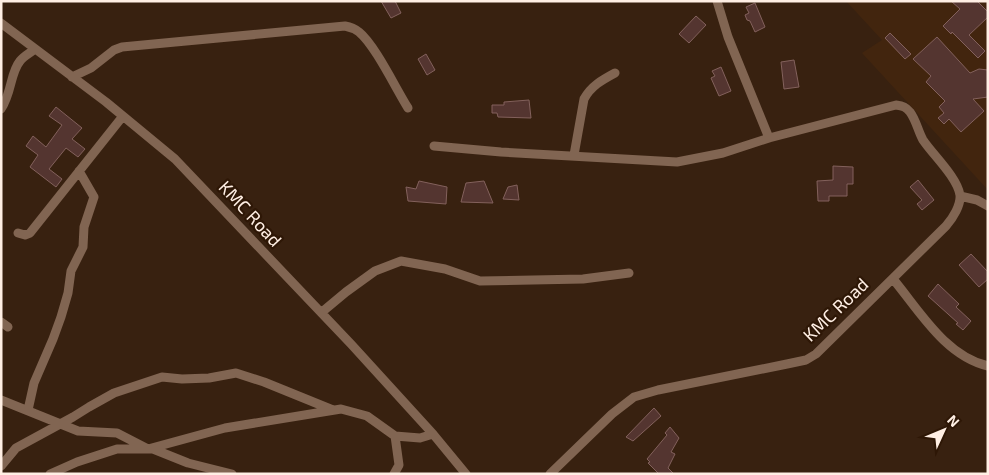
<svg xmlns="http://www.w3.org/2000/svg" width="989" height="475" viewBox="0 0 989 475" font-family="'Exo 2',sans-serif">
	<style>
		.built { fill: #42250e }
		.building { fill: #543530; stroke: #83615c }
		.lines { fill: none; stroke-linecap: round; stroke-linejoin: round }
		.minor { stroke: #816552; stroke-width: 9 }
		.labels { text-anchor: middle; stroke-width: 4.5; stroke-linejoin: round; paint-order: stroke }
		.street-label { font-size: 18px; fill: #ffefe4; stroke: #2e1706 }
	</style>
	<rect width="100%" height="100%" fill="#382110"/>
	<path class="built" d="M846,1H988V190L862,53L882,40Z"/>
	<path class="building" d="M381,1H395L401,13L391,18Z
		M951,1H977L988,12V17L969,35L985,51L978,58L952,32L951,34L943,26L960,9Z
		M755,3L765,27L755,32L750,21L747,20L745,15L749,13L746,7Z
		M696,16L706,25L689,43L679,34Z
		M890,33L911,54L905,59L885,38Z
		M937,37L970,73L979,69L988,70V97L973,99L984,111L961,132L949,119L944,124L938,118L944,113L939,107L945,101L926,82L931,76L913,59Z
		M426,54L435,70L427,75L418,59Z
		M794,60L799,87L784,89L781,62Z
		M721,67L731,91L719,96L711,78L715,76L712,71Z
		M529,100L531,118L498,117L497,113H492V105H504V102Z
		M56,107L82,128L72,139L85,149L78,157L66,148L49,169L62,179L56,187L30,167L38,155L26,146L33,136L46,147L62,125L49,116Z
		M833,166L853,167V184H847V196H829V201H818L817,181L833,180Z
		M918,180L934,200L922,210L917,204L922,200L910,187Z
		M419,181L447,187L446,204L408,201L406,187L416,189Z
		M484,181L493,203L461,202L466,183Z
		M517,185L519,200L503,199L508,187Z
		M971,254L988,272V279L979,287L959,265Z
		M938,284L959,304L956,307L971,321L963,330L956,324L958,323L928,296Z
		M654,408L661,416L633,441L626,437Z
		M670,427L679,438L671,452L675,454L668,468L674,474H659L648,463L650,462L647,459L667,435L665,433Z"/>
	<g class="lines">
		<path class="minor" d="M717,1L728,37L769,138
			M1,23L106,102L175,159L351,344L433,434L466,474
			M72,77L91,68L114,50L122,47L345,26C350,27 355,29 359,32C375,45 396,89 408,108
			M1,109C12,93 10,73 20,61C24,56 30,53 35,49
			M434,146L501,152L677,162L723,153L769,138L896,105C903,106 906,107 910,112C916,120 918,131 923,140C933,155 957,177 960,195C961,205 953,218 946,226L816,354L806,360L787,364L658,390L634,397L612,414L550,474
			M574,155L584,99C591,86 602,80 615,73
			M960,196L977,200L988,206
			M18,233L25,235L30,233L123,116
			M893,279C919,310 945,356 988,366
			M322,312L346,292L375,271L401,261L445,269L480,281L583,279L629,273
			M1,322L8,327
			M1,400L78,431L117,433L148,449L225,428L341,409L367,416L395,436
			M28,410L34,383L53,339L61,317L68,293L71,271L83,247L84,227L94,197L79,171
			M1,466L16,448L73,417L89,407L114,393L162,377L182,379L209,378L236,373L264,382L333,410
			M50,474L77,462L117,449H153L188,463L232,474
			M394,474L399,465L395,436L420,438L433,434"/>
	</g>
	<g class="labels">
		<g class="street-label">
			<text transform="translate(250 214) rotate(47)" y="6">KMC Road</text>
			<text transform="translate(836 310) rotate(-44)" y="6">KMC Road</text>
		</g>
	</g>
	<rect width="989" height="475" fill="none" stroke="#ffefe4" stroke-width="5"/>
	<g transform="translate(944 430) rotate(46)" stroke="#2e1706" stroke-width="4" paint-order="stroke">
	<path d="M0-4L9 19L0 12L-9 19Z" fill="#ffefe4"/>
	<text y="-8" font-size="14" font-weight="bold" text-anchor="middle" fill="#ffefe4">N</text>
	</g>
</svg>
